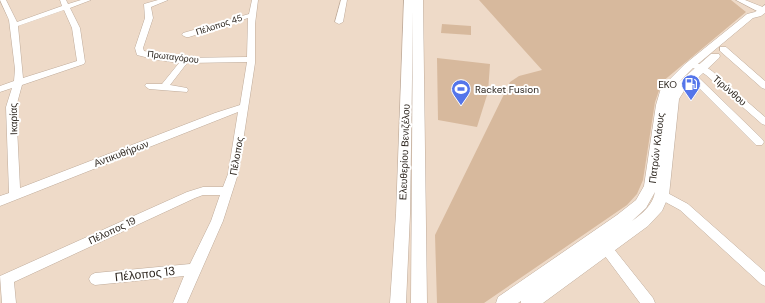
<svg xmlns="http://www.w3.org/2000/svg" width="765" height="303" viewBox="0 0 765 303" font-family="'DM Sans',sans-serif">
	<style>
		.green { fill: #d7b99d }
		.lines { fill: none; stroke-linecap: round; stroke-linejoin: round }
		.minor-casing { stroke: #bfab9a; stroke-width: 1 }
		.major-casing { stroke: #bfab9a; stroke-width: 1 }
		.minor { fill: #fff; fill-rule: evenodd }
		.major { fill: #fff; fill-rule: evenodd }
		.labels { text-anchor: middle; stroke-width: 4; stroke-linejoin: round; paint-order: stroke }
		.far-street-label { font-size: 9px; fill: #2d261f; stroke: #fff }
		.poi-label { font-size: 10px; fill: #2d261f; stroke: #fff; text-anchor: end }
		.street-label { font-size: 10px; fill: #2d261f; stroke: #fff }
		.near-street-label { font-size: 12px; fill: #2d261f; stroke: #fff }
	</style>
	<rect width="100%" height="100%" fill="#eedac8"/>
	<path class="green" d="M479,0H731L746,12L662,82L655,102L643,180L637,194L627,205L484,303H437L435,235L510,82L519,76L542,70Z
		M442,24L471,26V35L441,33Z
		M437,58L490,64L488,92L477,127L438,120Z"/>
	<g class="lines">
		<defs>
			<path id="minor" d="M0,0H6L17,22L62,6L60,0H66L68,4L81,0H91L70,8L80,28L85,62L84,64L22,85L16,107L20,188L215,113L240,105L247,62L187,63L170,85L187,88L188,90L187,92L149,89L145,86L146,84H162L179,63L153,59L137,55L135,48L145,18L144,4L158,0H168L151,7L153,18L143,48L144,51L181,58L247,57L248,18L189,37H186L182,35L183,33L249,14L252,0H258L255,24V63L238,174L223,221L187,303H173L184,276L95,285L91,283L89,279L91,275L95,273L190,264L211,221L220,195H203L195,198L14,282L16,303H2L0,276L187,192L203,187H223L228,174L238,112L0,206V196L9,193L6,107L12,88L0,92V86L14,81L15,69L9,20ZM64,10L72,28L77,61L23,78L18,26Z
				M341,0H347L343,22L339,24L335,22Z
				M736,0H745L765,8V11L759,12Z
				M720,47H726L765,81V89L762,88L720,51Z
				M690,62L703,65L712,71L765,117V125L762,124L706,75L697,69L687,67L686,65L687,63Z
				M692,73L695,74L762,139L764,142L762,145H756L689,78L688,76Z
				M662,190L688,204L765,272V286L761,284L680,210L658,198L657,195L658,192Z
				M606,243L610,244L653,298L655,303H640L602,252L600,248L602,244Z"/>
			<path id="major" d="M404,0H423L427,303H411L413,10L410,214L406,303H390L396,214Z
				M765,5V13L761,16L753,18L693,68L678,83L711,54H719L720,56L719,58L684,91L679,99L669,195L662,211L648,226L543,303H521V301L518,303H496L498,297L617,215L636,200L644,186L656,105L661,88L685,64L747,14L755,12ZM655,192C653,205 642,214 632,221L646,208Z"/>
		</defs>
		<use href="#minor" class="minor-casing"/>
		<use href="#major" class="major-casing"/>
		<use href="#minor" class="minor"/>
		<use href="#major" class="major"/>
	</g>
	<defs>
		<symbol id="fuel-pin" viewBox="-11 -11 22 30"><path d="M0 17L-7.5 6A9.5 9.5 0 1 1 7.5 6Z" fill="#5475ea" stroke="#fff"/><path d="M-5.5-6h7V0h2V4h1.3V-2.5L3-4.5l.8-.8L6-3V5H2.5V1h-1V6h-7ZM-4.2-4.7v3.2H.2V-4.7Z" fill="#fff"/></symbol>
		<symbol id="stadium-pin" viewBox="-11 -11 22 30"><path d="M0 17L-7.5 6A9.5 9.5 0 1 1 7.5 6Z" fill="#5475ea" stroke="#fff"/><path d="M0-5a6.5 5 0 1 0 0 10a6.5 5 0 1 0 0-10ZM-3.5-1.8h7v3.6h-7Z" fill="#fff"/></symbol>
	</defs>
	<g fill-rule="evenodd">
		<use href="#fuel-pin" x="680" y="73" width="22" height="30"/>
		<use href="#stadium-pin" x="450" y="78" width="22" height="30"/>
	</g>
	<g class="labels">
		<g class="far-street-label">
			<text transform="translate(219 25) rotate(-18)" y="3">Πέλοπος 45</text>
			<text transform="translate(173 57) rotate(7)" y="3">Πρωταγόρου</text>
		</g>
		<g class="poi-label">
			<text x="677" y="88">EKO</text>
			<text x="475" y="93" text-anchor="start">Racket Fusion</text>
		</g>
		<g class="street-label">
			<text transform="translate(730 90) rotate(41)" y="4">Τιρύνθου</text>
			<text transform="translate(13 119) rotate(-91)" y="4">Ικαρίας</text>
			<text transform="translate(656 148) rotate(-83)" y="4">Πατρών Κλάους</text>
			<text transform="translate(404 152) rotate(-88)" y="4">Ελευθερίου Βενιζέλου</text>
			<text transform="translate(121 153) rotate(-21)" y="4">Αντικυθήρων</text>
			<text transform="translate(236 156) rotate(-80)" y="4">Πέλοπος</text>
			<text transform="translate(112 230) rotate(-25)" y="4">Πέλοπος 19</text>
		</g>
		<g class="near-street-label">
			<text transform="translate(145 274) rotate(-6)" y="4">Πέλοπος 13</text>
		</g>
	</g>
</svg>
